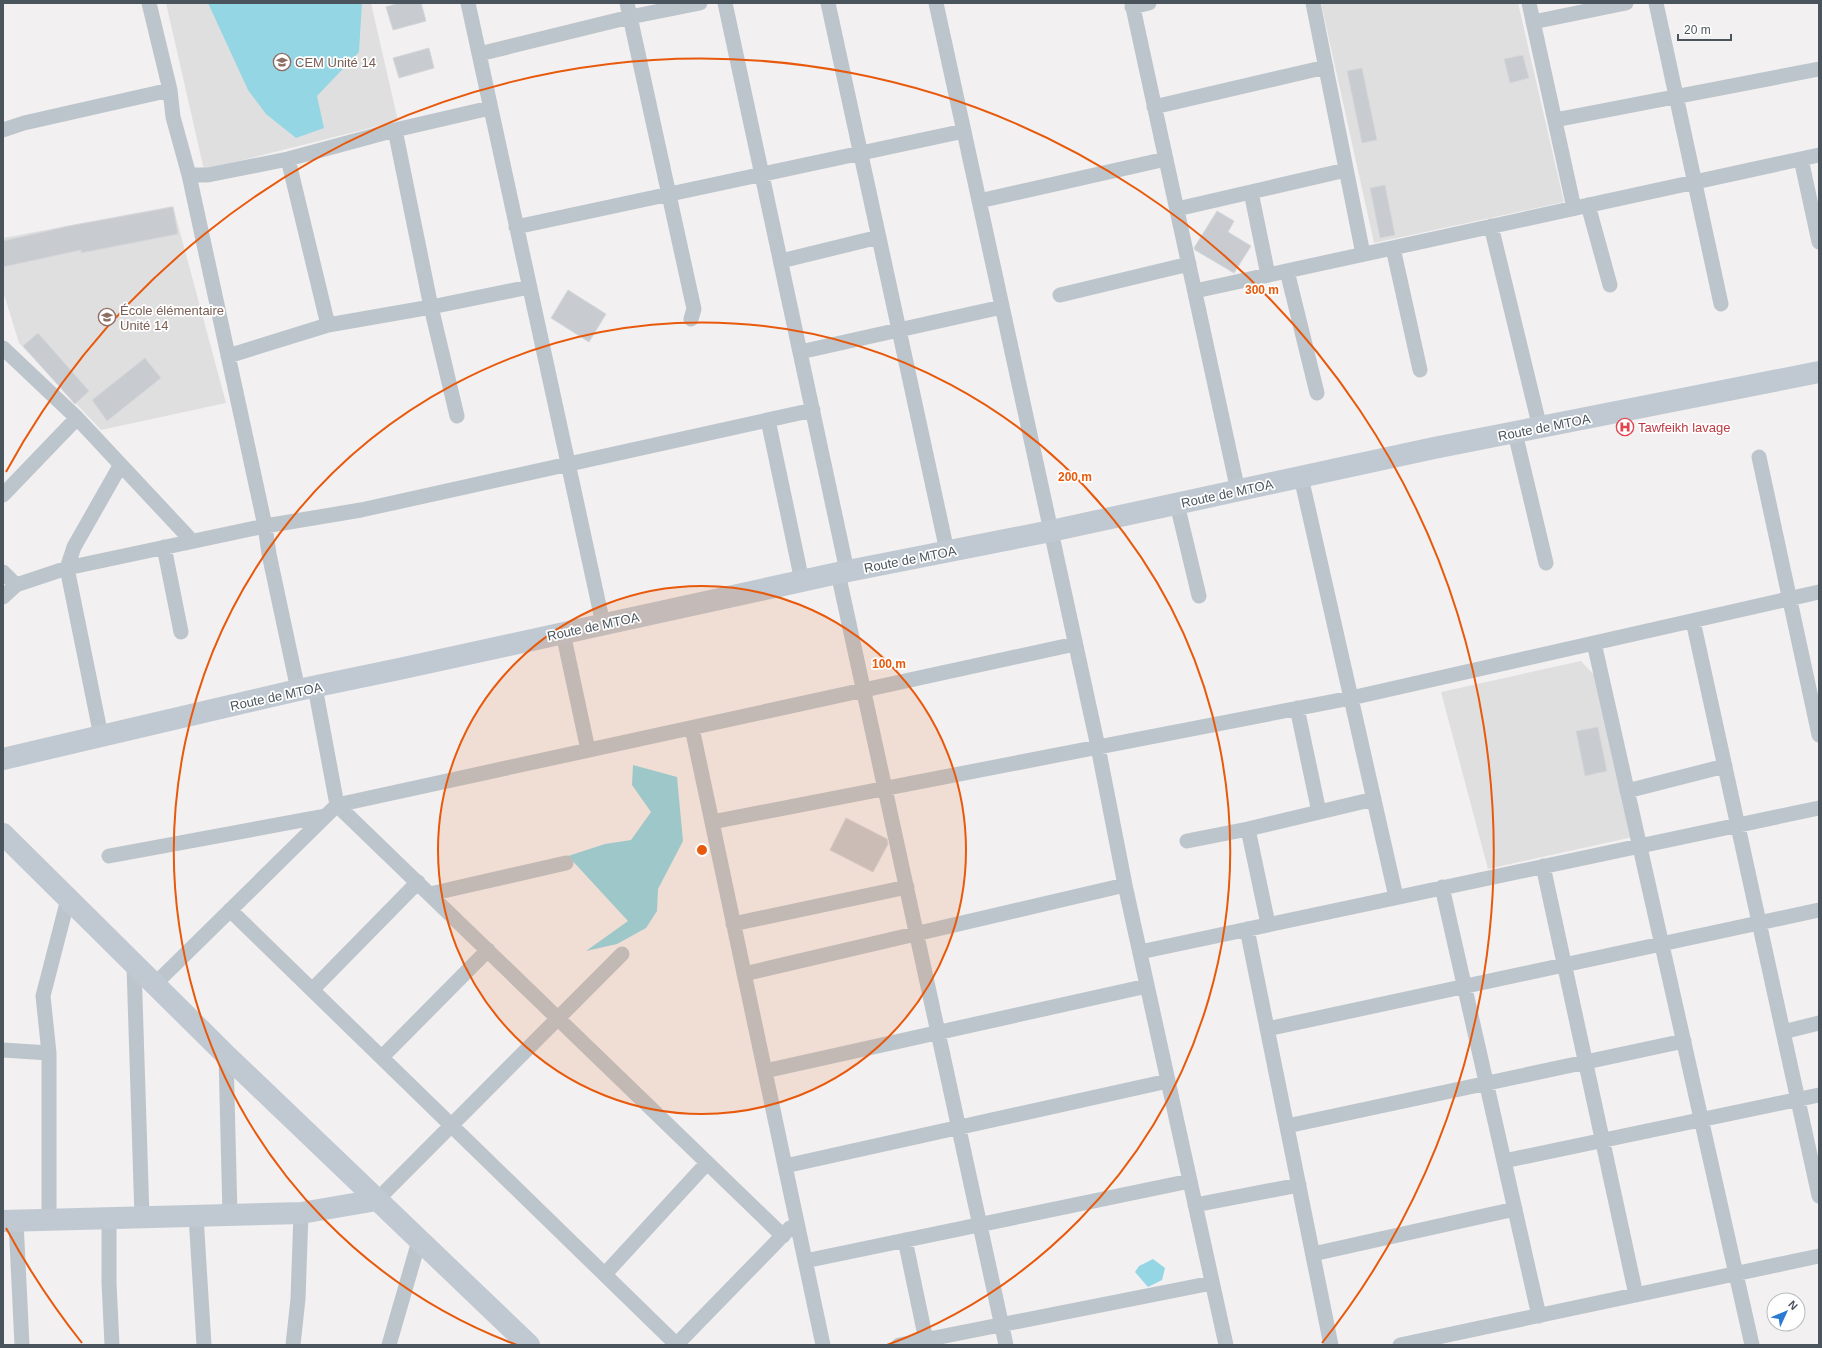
<svg xmlns="http://www.w3.org/2000/svg" width="1822" height="1348" viewBox="0 0 1822 1348" font-family="Arial,sans-serif">
	<style>
		.education { fill: #e0dfe0 }
		.water { fill: #95d6e4 }
		.building { fill: #c8cbcf; stroke: #d5d7db }
		.lines { fill: none; stroke-linecap: round; stroke-linejoin: round }
		.street { stroke: #bdc5cc; stroke-width: 15 }
		.secondary { stroke: #c0c9d2; stroke-width: 22 }
		.ring { fill: none; stroke: #e8590c; stroke-width: 2 }
		.labels { text-anchor: middle; stroke-width: 3.5; stroke-linejoin: round; paint-order: stroke }
		.education-label { font-size: 13px; fill: #785e54; stroke: #fff; text-anchor: start }
		.street-label { font-size: 13px; fill: #4a545c; stroke: #fff }
		.health-label { font-size: 13px; fill: #be3a42; stroke: #fff; text-anchor: start }
		.centre { fill: #e8590c; stroke: #fff; stroke-width: 2 }
		.ring-label { font-size: 12px; text-anchor: middle; font-weight: bold; fill: #e8590c; stroke: #fff; stroke-width: 3.5; stroke-linejoin: round; paint-order: stroke }
	</style>
	<rect width="100%" height="100%" fill="#f2f0f0"/>
	<path class="education" d="M166,3H371L398,121L204,170Z
		M1321,3H1518L1564,202L1374,243Z
		M173,206L226,403L101,430L19,343L3,291V238Z
		M1581,661L1596,677L1633,837L1488,869L1441,692Z"/>
	<path class="water" d="M208,3H362L359,52L317,96L324,128L296,138L266,114L248,90Z
		M633,765L677,777L683,841L658,889L657,911L646,928L617,944L586,951L628,921L568,856L605,844L631,840L651,812L632,785Z
		M1153,1259L1165,1268L1162,1280L1148,1287L1135,1272L1139,1266Z"/>
	<path class="building" d="M399,3H421L426,21L393,30L386,7Z
		M429,48L434,68L399,78L393,58Z
		M1523,55L1529,78L1510,83L1504,59Z
		M1362,68L1377,140L1362,143L1347,71Z
		M1385,185L1395,235L1380,238L1370,188Z
		M173,207L178,234L81,253V250L3,267V241L69,226Z
		M1217,211L1234,221L1228,232L1251,246L1234,273L1195,250L1194,248Z
		M568,290L606,314L589,342L551,318Z
		M38,333L89,391L75,404L23,346Z
		M145,358L161,378L107,421L92,400Z
		M1598,727L1607,771L1585,776L1576,731Z
		M846,818L887,839L888,844L873,872L830,850Z"/>
	<g class="lines">
		<path class="street" d="M149,3L170,90L173,117L189,175H208L288,159L395,130L490,108
			M468,3L603,624
			M627,3L694,309L691,319
			M725,3L847,571
			M828,3L947,551
			M936,3L1051,531L1098,747L1125,885L1226,1345
			M1132,3L1238,491
			M1313,3L1363,254
			M1529,3L1574,208
			M1656,3L1721,304
			M1132,7L1149,3
			M1533,22L1626,3
			M479,54L630,17L700,3
			M1154,107L1326,67
			M1555,120L1819,69
			M3,130L24,123L170,90
			M395,130L431,307L457,416
			M1801,159L1819,242
			M189,175L265,526L269,554L298,690
			M1251,192L1268,275
			M979,201L1166,159
			M1588,205L1610,285
			M1177,209L1346,170
			M1491,226L1540,428
			M516,227L964,131
			M1393,248L1420,370
			M781,261L879,237
			M1287,271L1317,393
			M1195,291L1819,155
			M1060,295L1189,264
			M328,325L431,307L529,287
			M3,348L77,418L192,541
			M800,352L1002,307
			M228,356L328,325L288,159
			M768,420L802,581
			M1515,433L1546,563
			M1759,457L1819,735
			M1301,477L1396,897
			M3,495L77,418
			M1177,504L1199,596
			M164,547L181,632
			M3,572L16,585
			M838,573L1006,1345
			M3,597L16,585L67,568L265,526L361,510L813,410
			M1693,621L1819,1196
			M563,633L588,750
			M1594,643L1752,1345
			M315,687L337,805L783,1236
			M1297,708L1319,812
			M692,728L823,1345
			M101,736L67,568L74,547L120,466
			M1627,791L1725,766
			M712,822L1351,698L1819,592
			M1248,829L1268,924
			M1187,841L1248,829L1374,799
			M109,856L325,816
			M1543,866L1636,1295
			M1442,887L1539,1316
			M430,894L566,863
			M230,910L677,1345
			M733,924L907,887
			M1247,929L1331,1345
			M1140,952L1819,808
			M134,966L142,1217
			M744,974L1125,885
			M154,985L337,805L1075,644
			M312,990L418,882
			M1267,1029L1819,910
			M1783,1032L1819,1023
			M3,1050L49,1053
			M226,1055L230,1215
			M382,1057L488,950
			M765,1071L1147,986
			M1287,1126L1684,1041
			M1504,1161L1819,1095
			M785,1166L1168,1081
			M377,1200L622,954
			M1195,1205L1299,1185
			M196,1216L204,1345
			M109,1218V1283L112,1345
			M49,1219V1053L43,996L68,899
			M16,1221L22,1345
			M905,1240L926,1340
			M1313,1254L1515,1209
			M805,1261L1190,1181
			M605,1274L707,1163
			M293,1345L298,1299L301,1213
			M389,1345L419,1241
			M676,1345L790,1228
			M899,1345L1212,1283
			M1400,1345L1819,1256"/>
		<path class="secondary" d="M3,759L298,690L399,669L838,573L1051,531L1434,448L1819,372
			M3,834L226,1055L529,1345
			M3,1221L301,1213L377,1200"/>
	</g>
	<circle cx="702" cy="850" r="264" fill="#e8590c" fill-opacity=".12"/>
	<g class="ring">
		<circle cx="702" cy="850" r="264"/>
		<path d="M517 1345A528 528 0 1 1 887 1345"/>
		<path d="M82 1343A792 792 0 0 1 6 1228M6 472A792 792 0 1 1 1322 1343"/>
	</g>
	<defs>
		<symbol id="school-ring" viewBox="-11 -11 22 22"><circle r="9.5" fill="#fff" stroke="#8d6e63" stroke-width="1.5"/><path d="M0-5L7-2L0 1L-7-2ZM-4 1L0 2.5L4 1V4Q0 6-4 4Z" fill="#8d6e63"/></symbol>
		<symbol id="hospital-ring" viewBox="-11 -11 22 22"><circle r="9.5" fill="#fff" stroke="#e0444e" stroke-width="1.5"/><path d="M-5-5h3v3.5h4V-5h3V5h-3V1.5h-4V5h-3Z" fill="#e0444e"/></symbol>
	</defs>
	<g fill-rule="evenodd">
		<use href="#school-ring" x="272" y="52" width="20" height="20"/>
		<use href="#school-ring" x="97" y="307" width="20" height="20"/>
		<use href="#hospital-ring" x="1615" y="417" width="20" height="20"/>
	</g>
	<g class="labels">
		<g class="education-label">
			<text x="295" y="67">CEM Unité 14</text>
			<text x="120" y="315">École élémentaire<tspan x="120" dy="15">Unité 14</tspan></text>
		</g>
		<g class="street-label">
			<text transform="translate(1544 427) rotate(-11)" y="5">Route de MTOA</text>
			<text transform="translate(1227 493) rotate(-12)" y="5">Route de MTOA</text>
			<text transform="translate(910 559) rotate(-11)" y="5">Route de MTOA</text>
			<text transform="translate(593 626) rotate(-12)" y="5">Route de MTOA</text>
			<text transform="translate(276 696) rotate(-12)" y="5">Route de MTOA</text>
		</g>
		<g class="health-label">
			<text x="1638" y="432">Tawfeikh lavage</text>
		</g>
	</g>
	<circle cx="702" cy="850" r="6" class="centre"/>
	<g class="ring-label">
		<text x="1262" y="294">300 m</text>
		<text x="1075" y="481">200 m</text>
		<text x="889" y="668">100 m</text>
	</g>
	<rect width="1822" height="1348" fill="none" stroke="#4a545c" stroke-width="8"/>
	<g transform="translate(1786 1312) rotate(46)"><circle r="19" fill="#ffffff" stroke="#b7bbbe"/>
	<path d="M0-3L7 15L0 10L-7 15Z" fill="#2a7ad2"/>
	<text y="-6" font-size="11" font-weight="bold" text-anchor="middle" fill="#4a545c">N</text>
	</g>
	<path d="M1678 34v6h53v-6" fill="none" stroke="#4a545c" stroke-width="2"/>
	<text x="1684" y="34" font-size="12" fill="#4a545c" stroke="#ffffff" stroke-width="3" paint-order="stroke">20 m</text>
</svg>
